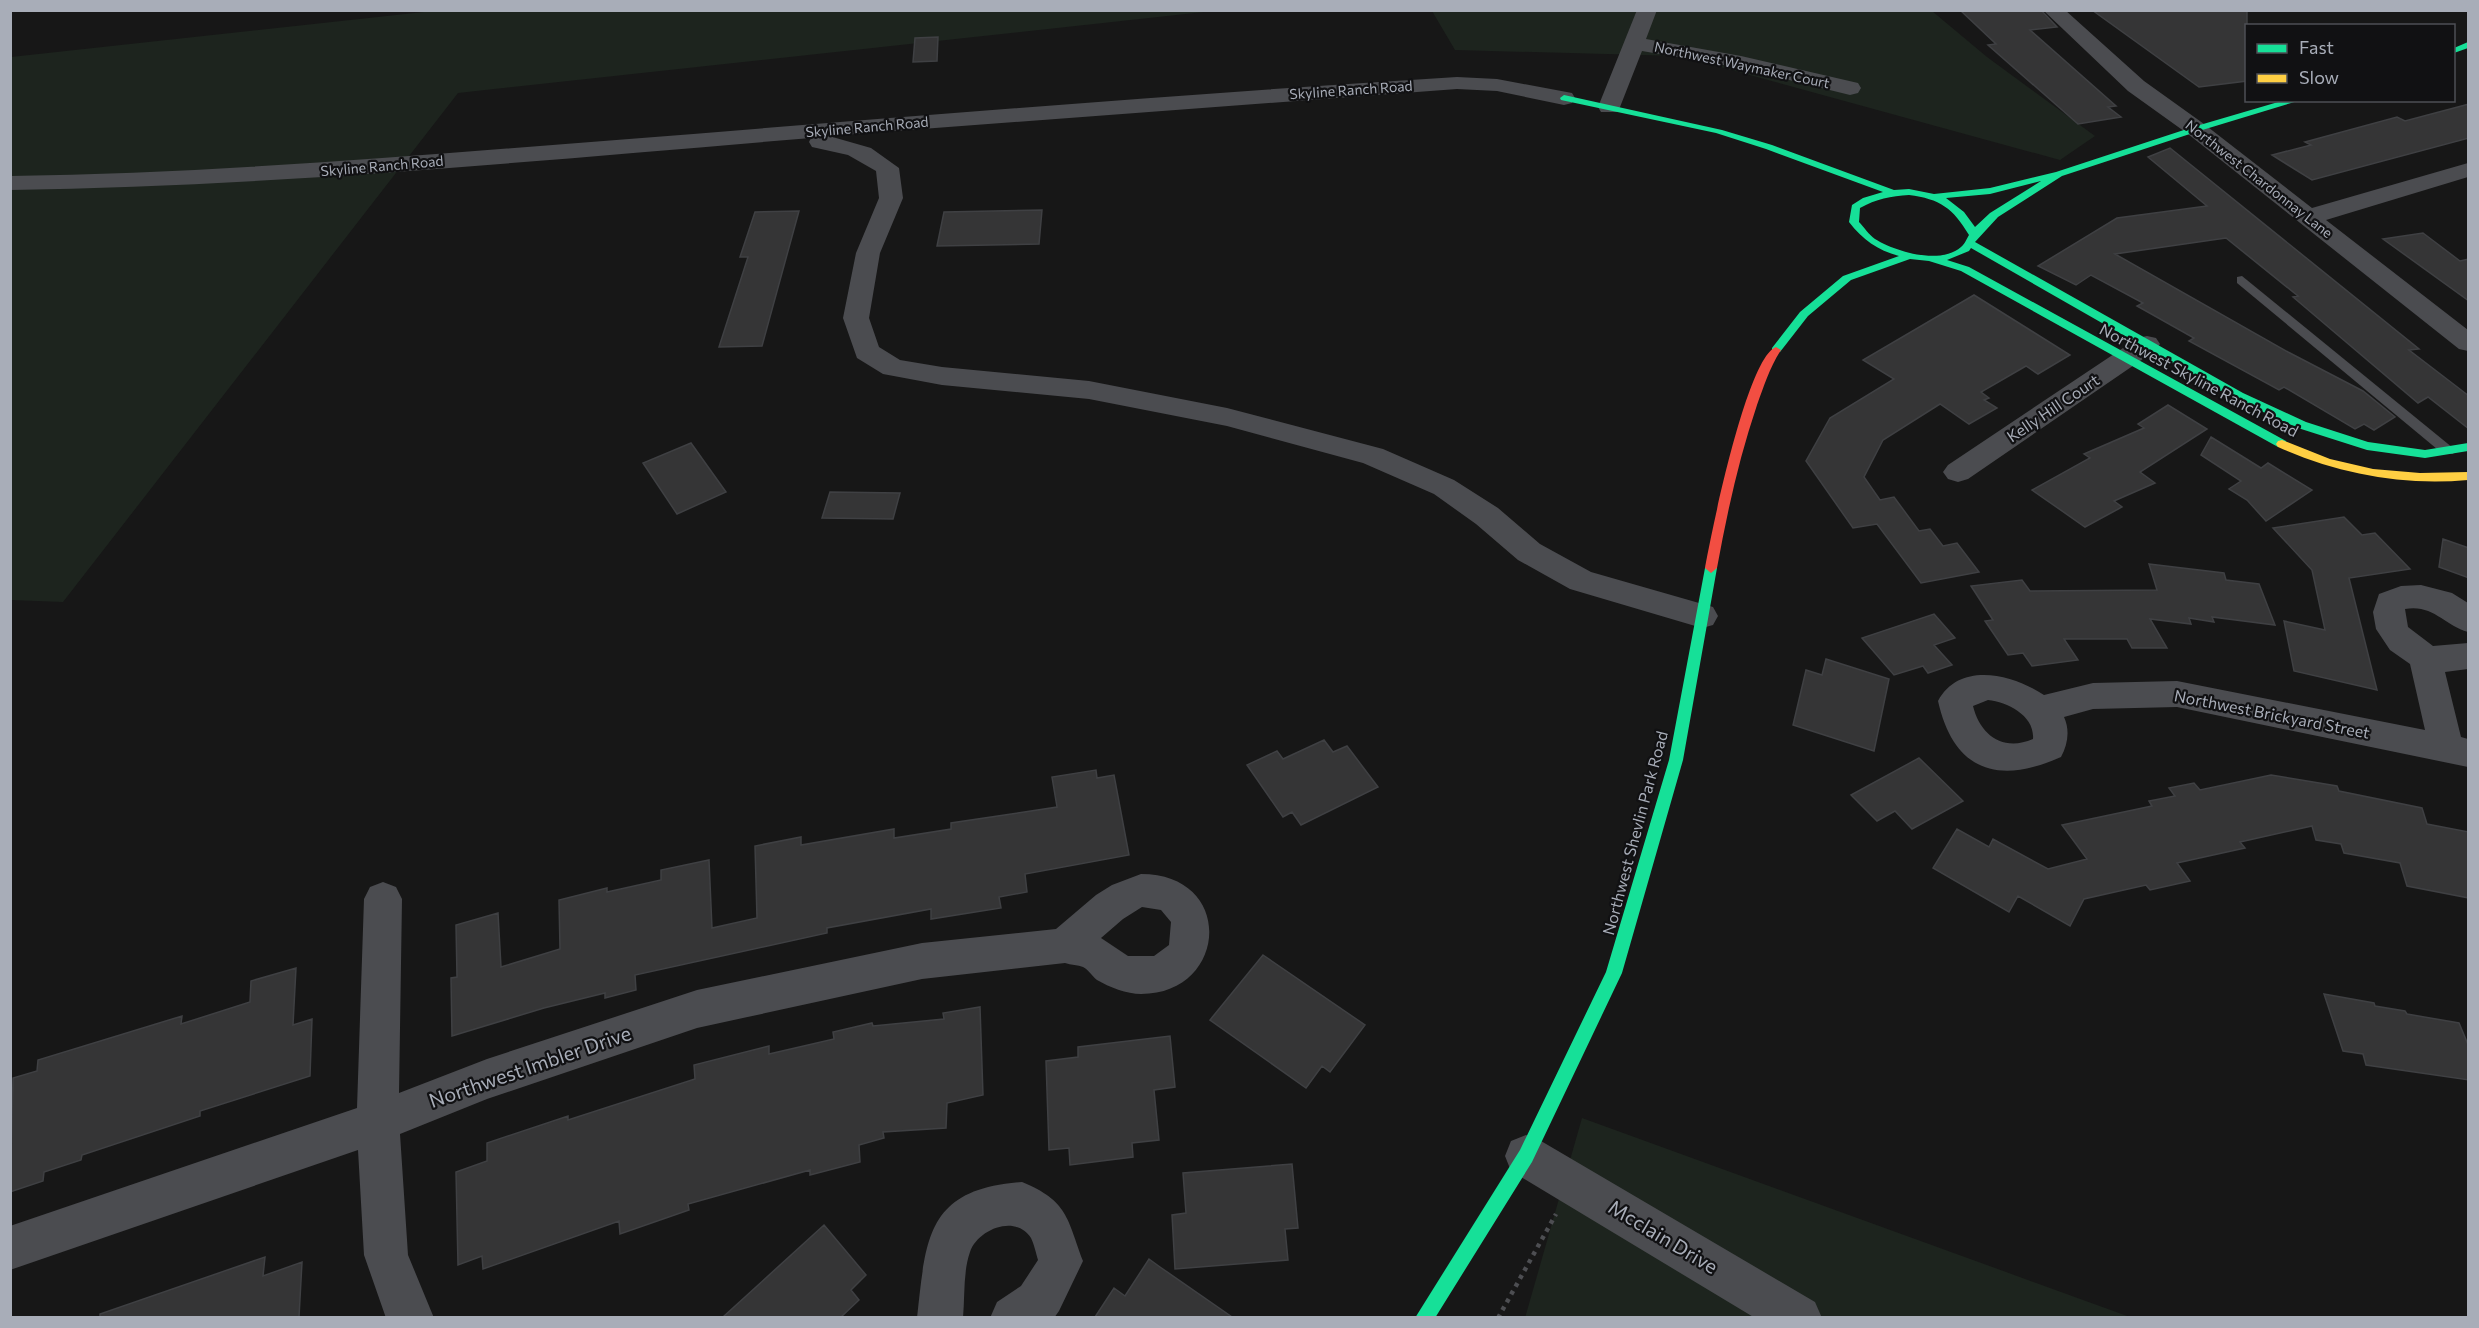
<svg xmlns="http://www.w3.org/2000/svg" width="2479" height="1328" viewBox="0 0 2479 1328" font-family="Commissioner,sans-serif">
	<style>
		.green { fill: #1d241e }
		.building { fill: #353536; stroke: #3f4043; stroke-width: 1.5 }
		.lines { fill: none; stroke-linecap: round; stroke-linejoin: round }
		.path { stroke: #4d4e52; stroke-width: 4.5; stroke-dasharray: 4 5; stroke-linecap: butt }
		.lane { fill: #4b4c50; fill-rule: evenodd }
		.street { fill: #4b4c50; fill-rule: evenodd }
		.fast { fill: #16e098; fill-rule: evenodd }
		.slow { fill: #ffcf43; fill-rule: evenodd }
		.jam { fill: #f24e42; fill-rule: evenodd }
		.labels { text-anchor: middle; stroke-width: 4.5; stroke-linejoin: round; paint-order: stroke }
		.far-street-label { font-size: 14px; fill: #a8adb8; stroke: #111113 }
		.street-label { font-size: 16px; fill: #a8adb8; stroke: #111113 }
		.near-street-label { font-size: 20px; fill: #a8adb8; stroke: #111113 }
	</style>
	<rect width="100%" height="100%" fill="#171717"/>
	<path class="green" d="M442,10L1213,11L458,93L63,602L11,600V57Z
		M1432,11H1932L1987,57L2095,136L2060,160L1680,56L1455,50Z
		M1582,1118L2130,1317L1525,1318Z"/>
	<path class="building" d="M1960,10H2041L2057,27L2030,30L2116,106L2108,107L2121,117L2078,124L1988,45L1996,44Z
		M2092,10H2247V81L2199,87Z
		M938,37L937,61L913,62L915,38Z
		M2469,104V138L2312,180L2272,155L2311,145L2305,142L2397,117L2405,121Z
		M2170,148L2419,349L2409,350L2469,396V429L2428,397L2418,403L2293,297L2298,296L2226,238L2115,254L2288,352L2363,391L2395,417L2374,430L2364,424L2355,429L2284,387L2279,390L2189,341L2194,338L2137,306L2143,303L2091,275L2076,285L2038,266L2117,218L2207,206L2148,157Z
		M1042,210L1039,244L937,246L944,212Z
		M799,211L762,346L719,347L748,257H740L755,212Z
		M2423,233L2460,261L2469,259V301L2383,239Z
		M1974,295L2070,355L2038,374L2026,366L1981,392L1989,398L1984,400L1997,408L1969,424L1940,404L1883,440L1864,477L1880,500L1894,497L1919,531L1930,529L1943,546L1957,543L1979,572L1921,583L1877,524L1853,528L1806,461L1830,418L1894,379L1863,360Z
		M2168,405L2207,429L2140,472L2155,483L2114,501L2122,507L2085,527L2032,490L2090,458L2084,454L2144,428L2138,424Z
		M2211,437L2261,468L2268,463L2312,490L2266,521L2247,500L2229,489L2241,481L2201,455Z
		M691,443L726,492L677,514L643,463Z
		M830,492L900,493L893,519L822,518Z
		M2344,517L2362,535L2375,533L2410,569L2349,578L2377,690L2294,671L2284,621L2325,630L2312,570L2273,528Z
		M2443,539L2469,548V578L2439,567Z
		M2149,564L2224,573L2226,580L2259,584L2275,625L2212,617L2214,622L2189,618L2191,624L2150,619L2167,648H2132L2127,639H2064L2078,660L2032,666L2023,653L2008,655L1985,621L1993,620L1971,586L2022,580L2030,591L2157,590Z
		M1934,614L1955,638L1934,645L1952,665L1928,673L1923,666L1894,675L1862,638Z
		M1826,659L1889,679L1874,751L1793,725L1806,670L1822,675Z
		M1324,740L1333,752L1347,746L1378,787L1301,825L1292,812L1283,817L1247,765L1277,751L1283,759Z
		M1919,758L1963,801L1912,829L1895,811L1877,821L1851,795Z
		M1096,770L1097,778L1114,775L1129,855L1025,874L1027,892L999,897L1001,908L931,919V909L827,928V933L635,975L636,990L605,998V993L544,1008L452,1036L451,978L457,977L456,925L498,913L501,967L560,949L559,900L607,888V892L661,880V870L709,860L712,928L757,918L755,846L801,837V845L894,829V838L951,829V823L1057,807L1052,777Z
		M2271,775L2337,786L2339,791L2422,808L2427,824L2469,832V898L2407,886L2400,863L2344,853L2341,844L2316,840L2312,826L2240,842L2245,848L2177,863L2190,881L2150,890L2146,885L2084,899L2070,926L2018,896L2009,912L1933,868L1957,829L1989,847L1993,839L2048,869L2087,859L2062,825L2152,806L2149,801L2175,796L2169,788L2194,783L2200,790Z
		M1263,955L1365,1025L1330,1072L1322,1066L1306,1088L1210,1020Z
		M296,968L293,1025L312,1019L310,1076L200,1111V1116L82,1155L81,1160L44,1172L43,1181L10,1192L13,1078L37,1071L38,1060L182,1016L181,1024L250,1002L251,981Z
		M2324,994L2374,1003L2375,1006L2405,1011L2407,1014L2459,1023L2469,1047V1080L2366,1065L2363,1054L2343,1051Z
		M980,1007L983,1095L947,1103L946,1128L883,1132L884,1138L859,1145L860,1162L810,1175V1170L688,1204L689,1210L620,1234L619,1221L483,1269L482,1256L458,1265L456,1172L487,1161V1143L568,1116V1120L695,1079L694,1065L769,1046V1054L834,1039L833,1032L872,1023L873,1026L944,1019L943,1013Z
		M1170,1036L1175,1087L1154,1090L1159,1140L1132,1143L1133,1157L1070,1165L1069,1148L1049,1150L1046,1061L1078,1057V1047Z
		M1292,1164L1298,1228L1285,1229L1288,1260L1175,1269L1172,1215L1186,1213L1183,1173Z
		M824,1225L866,1275L851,1290L859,1300L841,1317H723Z
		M265,1257L263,1276L302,1262L299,1317H100V1314Z
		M1149,1259L1160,1267L1232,1317H1095L1114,1288L1125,1296Z"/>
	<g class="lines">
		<path class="path" d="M1498,1318L1556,1214"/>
		<path class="lane" d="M2242,276L2453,448L2455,451L2453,454H2443L2237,283V277Z"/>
		<path class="street" d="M1637,10H1657L1646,39L1741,56L1858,83L1861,88L1858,93L1850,95L1741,68L1642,51L1620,107L1617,112H1601L1598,107Z
			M2043,10H2065L2144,81L2204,124L2312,208L2468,163V177L2326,220L2468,330V351L2459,349L2188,134L2128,91Z
			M1457,77L1497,79L1572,93L1575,98L1572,103L1564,105L1497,91L1457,89L829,136L871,148L899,168L903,198L880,253L869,318L879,347L900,360L942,367L1089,381L1227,408L1383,449L1454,480L1498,508L1540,544L1591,572L1713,607L1718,616L1713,625L1702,628L1570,589L1518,560L1476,524L1434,494L1363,463L1227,426L1089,399L942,385L883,374L857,358L843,318L856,253L879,198L876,171L848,155L812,147L809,142L811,138C545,160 278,186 10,190V176C217,173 423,155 629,139C905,117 1181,94 1457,77Z
			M2147,336L2156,338L2160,344L2156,350L1968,479L1958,482L1948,479L1943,472L1948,465L2138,338Z
			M2421,585L2452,593L2468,603V632C2444,625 2433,604 2405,609L2408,627L2433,646L2468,643V669L2445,672L2461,737L2468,739V767L2177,707L2093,709L2064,717C2070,730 2068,744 2061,757C1999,785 1954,772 1938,701C1960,660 2014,675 2044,695L2093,683L2177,681L2425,730L2410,664L2390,650L2376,629L2373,612L2379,594L2401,586ZM1988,700C2008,702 2035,716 2033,739C2003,752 1980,735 1973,706Z
			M1141,874C1236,874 1228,994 1141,994C1127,994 1109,987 1097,980C1092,976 1089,970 1083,967C1078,965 1071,965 1065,963L922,979L697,1028L487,1099L400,1134L408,1255L434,1318H386L364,1255L358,1150L10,1270V1226L357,1108L364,899L370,887L383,882L396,887L402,899L399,1093L487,1059L697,990L922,943L1056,929L1096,895L1112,885ZM1142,907L1161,910L1171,922L1169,945L1154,956H1128L1101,938L1123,919Z
			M1526,1135L1541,1141L1815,1302L1822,1318H1755L1511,1171L1505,1156L1511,1141Z
			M1022,1182C1068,1201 1067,1218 1083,1261L1059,1311L1054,1318H990L997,1302L1021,1286L1038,1260C1036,1253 1034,1244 1031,1238C1016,1214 978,1229 970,1252C963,1272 965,1296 963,1318H917C926,1237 927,1189 1022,1182Z"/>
		<path class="fast" d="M2468,42V48L2454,53V48Z
			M1564,95L1722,130L1772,145L1894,190L1909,189L1934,194L1990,188L2056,172L2193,127L2285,100H2301L2199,131L2062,176L1998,217L1975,242L2243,393L2306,422L2368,442L2425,450L2468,443V451L2425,458L2367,450L2298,428L2235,399L1971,248L1969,251L1947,260L1969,267L2286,441L2288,444L2286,447H2278L1961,271L1929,261L1910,259L1851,280L1808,316L1780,352H1772V348L1800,312L1843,276L1899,256C1877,250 1863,240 1849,222L1852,205L1863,198L1883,192L1766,149L1716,133L1561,100L1560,98ZM2041,181L1990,213L1975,227L1964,212L1946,198L1990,194ZM1909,195C1940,199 1953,208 1969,235C1967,238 1965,244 1961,247C1941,265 1896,252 1875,239C1869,235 1864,227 1859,222L1860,208C1876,199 1891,196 1909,195Z
			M1711,563L1717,568L1683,760L1622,973L1532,1162L1435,1318H1415L1520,1150L1606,972L1669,760L1705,568Z"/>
		<path class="slow" d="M2282,440L2330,459L2373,469L2420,473L2468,472V480C2402,486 2339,474 2278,447L2276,444L2278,441Z"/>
		<path class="jam" d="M1776,347L1781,350C1770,367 1764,386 1757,405C1739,458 1727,513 1717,568L1711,573L1705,568C1711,534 1747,357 1776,347Z"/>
	</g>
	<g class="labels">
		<g class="far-street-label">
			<text transform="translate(1742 65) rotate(12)" y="5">Northwest Waymaker Court</text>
			<text transform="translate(1351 90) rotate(-4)" y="5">Skyline Ranch Road</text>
			<text transform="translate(867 127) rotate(-5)" y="5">Skyline Ranch Road</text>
			<text transform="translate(382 166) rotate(-5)" y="5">Skyline Ranch Road</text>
			<text transform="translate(2259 179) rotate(38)" y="5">Northwest Chardonnay Lane</text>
		</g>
		<g class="street-label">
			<text transform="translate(2199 380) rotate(28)" y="6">Northwest Skyline Ranch Road</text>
			<text transform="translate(2053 408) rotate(-34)" y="6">Kelly Hill Court</text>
			<text transform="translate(2272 714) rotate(11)" y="6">Northwest Brickyard Street</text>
			<text transform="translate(1635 833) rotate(-75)" y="6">Northwest Shevlin Park Road</text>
		</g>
		<g class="near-street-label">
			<text transform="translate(530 1067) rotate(-19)" y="7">Northwest Imbler Drive</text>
			<text transform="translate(1663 1237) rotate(31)" y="7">Mcclain Drive</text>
		</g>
	</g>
	<rect width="2479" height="1328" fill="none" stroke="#a8adb8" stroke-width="24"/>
	<rect x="2245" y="24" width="210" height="78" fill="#111113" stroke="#4d4f55" stroke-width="1.5"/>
	<rect x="2257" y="44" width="30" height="9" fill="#16e098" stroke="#4d4f55" stroke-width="1.5"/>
	<text x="2299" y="54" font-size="18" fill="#a8adb8">Fast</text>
	<rect x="2257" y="74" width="30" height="9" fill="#ffcf43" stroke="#4d4f55" stroke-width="1.5"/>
	<text x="2299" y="84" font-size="18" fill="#a8adb8">Slow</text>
</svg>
